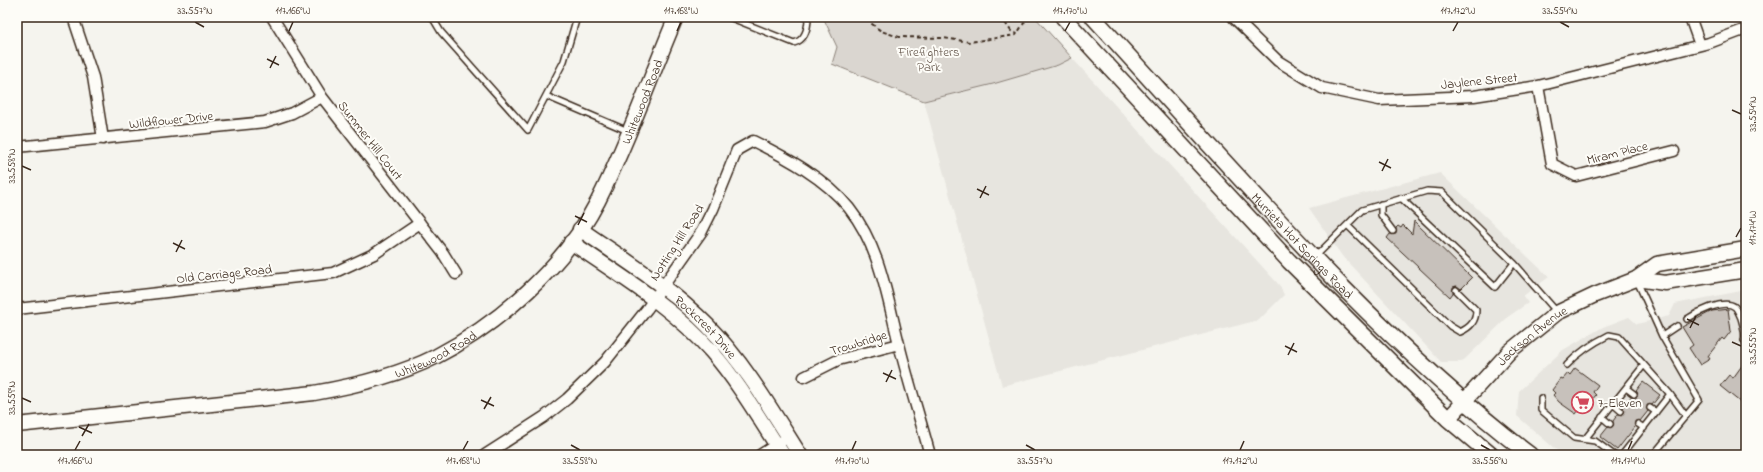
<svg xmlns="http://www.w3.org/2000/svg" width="1763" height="472" viewBox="0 0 1763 472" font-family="'Indie Flower',sans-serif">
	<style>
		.built { fill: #e7e5df }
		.green { fill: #dad6d0; stroke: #8a8077 }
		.building { fill: #c7c1bb; stroke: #3b2a1e }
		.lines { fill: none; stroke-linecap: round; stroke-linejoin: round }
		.lane-casing { stroke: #3b2a1e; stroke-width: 8 }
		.street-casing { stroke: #3b2a1e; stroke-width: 13 }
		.secondary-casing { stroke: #3b2a1e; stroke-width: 17 }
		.primary-casing { stroke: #3b2a1e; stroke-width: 18 }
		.path { stroke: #3b2a1e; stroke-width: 2; stroke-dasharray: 4 3; stroke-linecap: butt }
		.lane { stroke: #fdfcf7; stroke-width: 5 }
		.street { stroke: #fdfcf7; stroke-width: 10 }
		.secondary { stroke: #fdfcf7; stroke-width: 14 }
		.primary { stroke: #fdfcf7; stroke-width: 15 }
		.ticks { fill: none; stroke: #3b2a1e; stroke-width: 1.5 }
		.labels { text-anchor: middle; stroke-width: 4; stroke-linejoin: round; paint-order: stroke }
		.park-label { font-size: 13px; fill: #63554a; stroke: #fdfcf7 }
		.street-label { font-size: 13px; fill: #3b2a1e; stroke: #fdfcf7 }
		.poi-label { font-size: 13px; fill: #3b2a1e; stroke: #fdfcf7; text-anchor: start }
		.neatline { fill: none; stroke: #3b2a1e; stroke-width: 1.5 }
		.ticks-label { font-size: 10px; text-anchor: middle; fill: #3b2a1e }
	</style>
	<rect width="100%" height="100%" fill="#f5f4ee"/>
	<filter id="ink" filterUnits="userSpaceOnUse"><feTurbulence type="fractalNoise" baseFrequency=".025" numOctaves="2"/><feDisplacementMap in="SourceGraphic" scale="8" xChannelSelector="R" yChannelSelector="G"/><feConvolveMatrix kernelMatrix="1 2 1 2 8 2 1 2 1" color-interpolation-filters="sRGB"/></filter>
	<g filter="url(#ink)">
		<path class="built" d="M1072,58L1280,286L1284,295L1259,320L1002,386L924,101L993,84L1058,65Z
			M1440,173L1549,277L1523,296L1528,303L1509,316L1462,362H1441L1342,256L1309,208Z
			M1746,290V455H1562L1517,416L1519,391L1563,350L1603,327L1629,317L1637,324L1669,316L1675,304Z"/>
		<path class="green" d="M823,17H1035L1072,58L1058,65L993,84L924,101L832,64L837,47Z"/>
		<path class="building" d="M1414,221L1472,278L1461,289L1457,286L1453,287V293L1450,297L1387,238L1390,234H1396V228L1398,226L1401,228L1403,225L1412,234Z
			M1728,309L1731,331L1724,340L1722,338L1708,356L1710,359L1700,365L1689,348L1693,345L1682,327L1712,311Z
			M1746,360V407L1720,386L1729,375L1733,378Z
			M1575,368L1598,385L1593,392L1596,395L1588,405L1585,402L1576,414L1559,402L1553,395L1555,393L1552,390L1561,378L1563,379L1568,373L1570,375Z
			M1643,382L1660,395L1652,405H1647L1648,411L1640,421H1635V427L1617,450L1600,437L1608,427L1613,426V421L1618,414L1624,413L1623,408L1631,397H1637L1636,391Z"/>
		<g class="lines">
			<defs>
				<path id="lane" d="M432,17L441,32L528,130L564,61L577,17
					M729,17L794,43C805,40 808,28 808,17
					M546,96L628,131
					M1401,198L1495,287L1514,263
					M1381,204V215L1393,231
					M1347,225L1450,326L1460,332C1471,327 1476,321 1476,310L1456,290
					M1315,257L1362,210L1427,191L1442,192L1514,263L1557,312
					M1637,281L1662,336L1699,400L1653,455
					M1687,319C1696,313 1724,298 1735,307C1738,310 1739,314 1741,318C1743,325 1746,333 1744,340
					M1662,336L1677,326
					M1567,365C1579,352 1593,343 1609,335L1619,337L1670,394L1686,416
					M1626,388L1634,394
					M1541,398V410L1574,438L1595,441L1614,455
					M1613,404L1621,411
					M1650,408L1656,412
					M1602,417L1610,424
					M1638,424L1644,428
					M1585,439L1644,365
					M1622,455L1670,394"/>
				<path id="street" d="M73,17L93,77L103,139
					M272,17L322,97L443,253L456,274
					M1233,17L1278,61L1322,88L1379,100L1474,96L1538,86L1709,43L1746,29
					M1690,17L1700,45
					M1538,86L1552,164L1576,176L1674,151
					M17,147L265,122L292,113L322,97
					M17,309L333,273L374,254L420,223
					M804,377L838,360L899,344
					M485,455L544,417L567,399L605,362L647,309L702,231L713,209L737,150L753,141C787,158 825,178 849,208C880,247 887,297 899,344C908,381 920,418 930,455
					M760,455L782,441"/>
				<g id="secondary">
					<path id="s1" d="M580,229C623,259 671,288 708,326C745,364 772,411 800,455"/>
					<path d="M571,242C620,276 673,307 712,352C739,383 760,420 783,455"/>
					<path d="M1636,279L1665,283L1746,270"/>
					<path id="s2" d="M1448,419L1510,351L1557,313L1595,295L1636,279L1657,264L1746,249"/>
					<path id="s3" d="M17,425L314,393C354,386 397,376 435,357C500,323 564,267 598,201C628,142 650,78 676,17"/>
				</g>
				<g id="primary">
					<path d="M1063,17L1289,261L1448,419L1491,455"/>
					<path id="s4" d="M1093,17C1232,168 1366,329 1530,455"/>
				</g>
			</defs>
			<use href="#lane" class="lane-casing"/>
			<use href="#street" class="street-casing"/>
			<use href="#secondary" class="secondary-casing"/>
			<use href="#primary" class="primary-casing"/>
			<path class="path" d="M869,17L872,24L881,31L899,37L943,38L970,42L1016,35L1028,17
				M1001,17L1011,31L1017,34"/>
			<use href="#lane" class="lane"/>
			<use href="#street" class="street"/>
			<use href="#secondary" class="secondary"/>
			<use href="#primary" class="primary"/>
		</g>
	</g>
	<path class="ticks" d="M195,22L204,27M1560,22L1569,27M289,31L293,22M677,31L681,22M1065,31L1070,22M1453,31L1458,22M267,59L279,65M270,68L276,56M1732,110L1741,114M1379,162L1391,168M22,166L31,170M1382,171L1388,159M977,189L989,195M980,198L986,186M575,216L587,222M578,225L584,213M1736,237L1741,228M173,243L185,249M176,252L182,240M1687,319L1699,325M1690,328L1696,316M1732,342L1741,346M1285,346L1297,352M1288,355L1294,343M883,373L896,379M886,382L892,370M22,398L31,402M481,400L494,406M484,409L491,397M79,427L92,433M82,436L89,424M571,445L580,450M1026,445L1035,450M1481,445L1490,450M75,450L80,441M463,450L468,441M852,450L856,441M1240,450L1244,441M1628,450L1632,441"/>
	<defs>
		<symbol id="supermarket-ring" viewBox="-11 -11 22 22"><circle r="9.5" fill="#fdfcf7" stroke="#d1495b" stroke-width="1.5"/><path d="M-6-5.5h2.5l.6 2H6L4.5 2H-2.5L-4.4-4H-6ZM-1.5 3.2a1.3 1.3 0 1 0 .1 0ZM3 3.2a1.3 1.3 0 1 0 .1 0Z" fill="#d1495b"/></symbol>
	</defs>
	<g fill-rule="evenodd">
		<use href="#supermarket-ring" x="1570" y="390" width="25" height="25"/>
	</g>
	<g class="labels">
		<g class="park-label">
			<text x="929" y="56">Firefighters<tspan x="929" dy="15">Park</tspan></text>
		</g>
		<g class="street-label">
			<text transform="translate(1479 80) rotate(-6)" y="5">Jaylene Street</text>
			<text dy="5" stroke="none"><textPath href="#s3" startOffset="763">Whitewood Road</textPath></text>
			<text transform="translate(171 119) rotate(-6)" y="5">Wildflower Drive</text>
			<text transform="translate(371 140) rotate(52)" y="5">Summer Hill Court</text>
			<text transform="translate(1617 152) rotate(-14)" y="5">Miram Place</text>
			<text transform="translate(676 242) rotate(-57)" y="5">Notting Hill Road</text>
			<text dy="5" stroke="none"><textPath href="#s4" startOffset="310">Murrieta Hot Springs Road</textPath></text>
			<text transform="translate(224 273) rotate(-6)" y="5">Old Carriage Road</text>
			<text dy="5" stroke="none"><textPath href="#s1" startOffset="160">Rockcrest Drive</textPath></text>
			<text dy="5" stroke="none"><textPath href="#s2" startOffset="119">Jackson Avenue</textPath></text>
			<text transform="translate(858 342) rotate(-17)" y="5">Trowbridge</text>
			<text dy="5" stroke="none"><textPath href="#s3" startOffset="427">Whitewood Road</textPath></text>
		</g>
		<g class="poi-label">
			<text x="1598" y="407">7-Eleven</text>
		</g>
	</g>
	<rect width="1763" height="472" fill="none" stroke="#fdfcf7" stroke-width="44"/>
	<rect x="22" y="22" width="1719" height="428" class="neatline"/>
	<g class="ticks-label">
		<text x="195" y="14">33.557°N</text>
		<text x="293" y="14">117.166°W</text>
		<text x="681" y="14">117.168°W</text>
		<text x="1070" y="14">117.170°W</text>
		<text x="1458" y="14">117.172°W</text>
		<text x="1560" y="14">33.554°N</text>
		<text transform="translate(1752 114) rotate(-90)" y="4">33.554°N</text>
		<text transform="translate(11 166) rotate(-90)" y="4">33.558°N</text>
		<text transform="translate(1752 228) rotate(-90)" y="4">117.174°W</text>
		<text transform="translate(1752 346) rotate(-90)" y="4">33.555°N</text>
		<text transform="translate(11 398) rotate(-90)" y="4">33.559°N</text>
		<text x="75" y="464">117.166°W</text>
		<text x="463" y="464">117.168°W</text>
		<text x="580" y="464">33.558°N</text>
		<text x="852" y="464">117.170°W</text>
		<text x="1035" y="464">33.557°N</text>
		<text x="1240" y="464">117.172°W</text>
		<text x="1490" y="464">33.556°N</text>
		<text x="1628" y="464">117.174°W</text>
	</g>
</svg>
